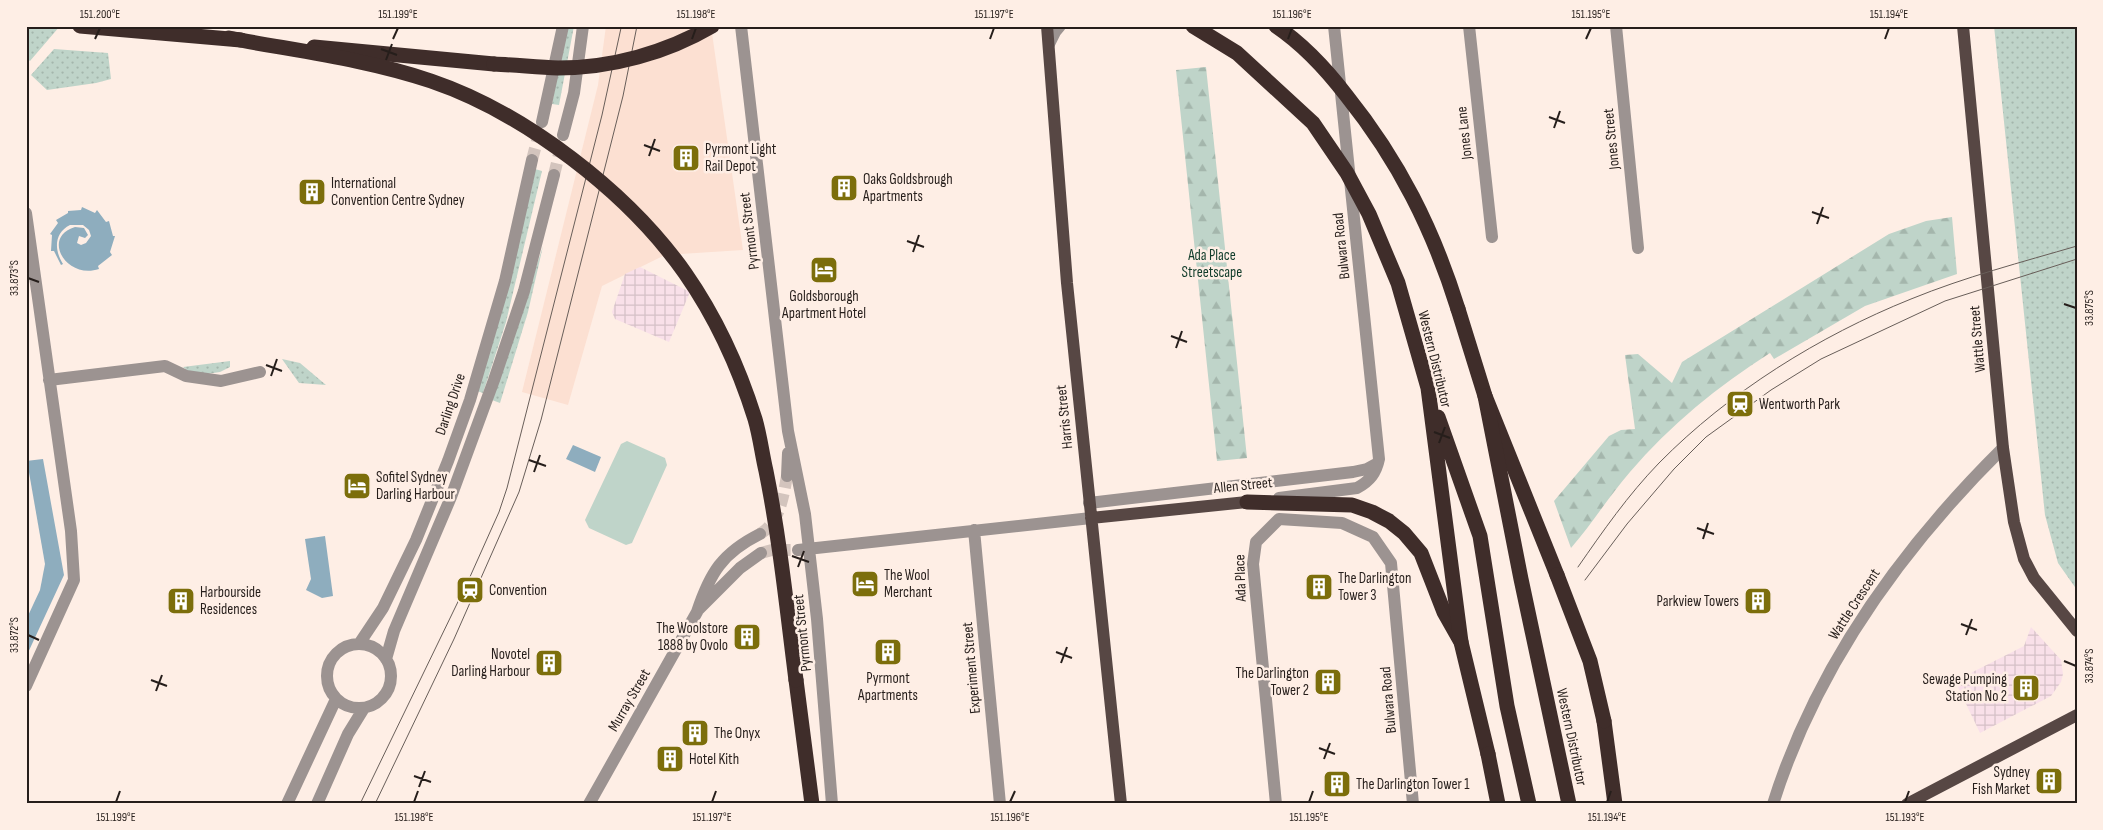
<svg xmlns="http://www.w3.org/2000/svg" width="2103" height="830" viewBox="0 0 2103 830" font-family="'Sofia Sans Condensed',sans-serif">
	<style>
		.built { fill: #fce0d2 }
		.industrial { fill: url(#industrial-grid) }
		.green { fill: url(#green-dots) }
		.forest { fill: url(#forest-firs) }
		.pitch { fill: #bfd4c9 }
		.water { fill: #8eadbe }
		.pier { fill: #feeee5 }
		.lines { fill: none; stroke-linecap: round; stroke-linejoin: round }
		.minor-tunnel { stroke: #d3c4bd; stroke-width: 12; stroke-dasharray: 12 6; stroke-linecap: butt }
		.tertiary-tunnel { stroke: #d3c4bd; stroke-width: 12; stroke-dasharray: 12 6; stroke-linecap: butt }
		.pedestrian { stroke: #9c9391; stroke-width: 12 }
		.minor { stroke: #9c9391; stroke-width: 12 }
		.tertiary { stroke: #9c9391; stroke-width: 12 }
		.primary { stroke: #574744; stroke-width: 12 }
		.motorway { stroke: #3f2d2a; stroke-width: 15 }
		.tram { stroke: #685e59; stroke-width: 1 }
		.motorway-bridge { stroke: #3f2d2a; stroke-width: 15 }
		.ticks { fill: none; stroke: #261e1b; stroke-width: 2 }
		.labels { text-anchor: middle; stroke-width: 5; stroke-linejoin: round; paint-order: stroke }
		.street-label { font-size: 15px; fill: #261e1b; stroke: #feeee5 }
		.poi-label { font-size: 15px; fill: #261e1b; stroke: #feeee5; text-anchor: start }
		.park-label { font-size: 15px; fill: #103c2a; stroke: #feeee5 }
		.neatline { fill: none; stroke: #261e1b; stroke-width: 2 }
		.ticks-label { font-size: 12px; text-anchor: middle; fill: #261e1b }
	</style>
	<defs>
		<pattern id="industrial-grid" width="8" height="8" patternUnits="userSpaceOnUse" patternTransform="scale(1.25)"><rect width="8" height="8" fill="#f9e0e9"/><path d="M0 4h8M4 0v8" fill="none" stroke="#d5c0c7"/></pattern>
		<pattern id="green-dots" width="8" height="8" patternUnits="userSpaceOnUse" patternTransform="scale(1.25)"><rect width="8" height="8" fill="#bfd4c9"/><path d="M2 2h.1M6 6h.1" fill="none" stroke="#a4b6ac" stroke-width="1.8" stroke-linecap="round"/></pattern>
		<pattern id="forest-firs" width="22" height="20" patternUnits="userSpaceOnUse" patternTransform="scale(1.25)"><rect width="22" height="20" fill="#bfd4c9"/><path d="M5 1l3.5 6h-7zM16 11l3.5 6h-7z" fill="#a4b6ac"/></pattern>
	</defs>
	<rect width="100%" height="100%" fill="#feeee5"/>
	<path class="built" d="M606,26H711L743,250L665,255L602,286L568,405L522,392L598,85Z"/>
	<path class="industrial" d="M640,267L690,292L669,342L615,319L612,312L625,274Z
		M2031,627L2061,660L2063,674L2061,682L2051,696L1980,733L1955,681L2024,646Z"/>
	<path class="green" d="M26,26H60L30,61L26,58Z
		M566,26H574L559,105L552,104Z
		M1994,26H2077V590L2058,563L2045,515Z
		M54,49L108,53L111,79L96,83L47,90L31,75Z
		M535,169L542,171L506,322L483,393L477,391Z
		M543,246L528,312L500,403L492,400Z
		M282,359L300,363L326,385L299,383Z
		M230,361V367L220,372L194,376L183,367Z"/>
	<path class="forest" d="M1206,67L1247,458L1217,461L1176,70Z
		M1952,217L1957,274L1865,306L1774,359L1770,353C1718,386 1670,425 1630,472C1609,496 1592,524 1571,548L1554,501L1609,436L1621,430L1635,429L1625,355L1638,354L1672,383L1682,362L1889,234L1926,221Z"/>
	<path class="pitch" d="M2072,26H2077V186H2074Z
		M627,441L665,458L667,465L632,543L626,545L589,528L585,520L621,444Z"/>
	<path class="water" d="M82,207L95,213L97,210L106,222L109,221L113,236H115L110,252L112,255L98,266L99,269C66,280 41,237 75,227L84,228L88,235L85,238L79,236L77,243L81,245L86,243L91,236L89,230L83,225H70C54,233 54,250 63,264L61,265L54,251H51L52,235L50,234L58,223L56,220L68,213V211L81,210Z
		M573,445L601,457L595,472L566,459Z
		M43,459L64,575L26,657V461Z
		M325,536L333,596L322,598L306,590L311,579L305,539Z"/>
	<path class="pier" d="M27,461L45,564L40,590L26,620Z"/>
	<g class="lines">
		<path class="minor-tunnel" d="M760,534C780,522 783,497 787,476
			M761,553L772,550H798"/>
		<path class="tertiary-tunnel" d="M532,160L541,126
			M554,175L562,142"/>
		<path class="pedestrian" d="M26,213L71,531L74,580L26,686
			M49,380L165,366L186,376L221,381L260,372"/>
		<path class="minor" d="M741,26L788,431L805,514L817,619L832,804
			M1469,26L1492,237
			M1616,26L1638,248
			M1049,44L1055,32L1060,26
			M787,476L788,453
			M1279,498L1357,488C1370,481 1376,473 1379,459L1334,26
			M1089,503L1353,472L1367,469L1378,463
			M974,530L1000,804
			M798,550L1091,518
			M698,610L740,568L761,553
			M589,804L697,612C710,573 722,553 760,534
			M1276,804L1253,564L1256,542L1279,519L1342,523L1373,537L1391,563L1413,804
			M1773,804C1816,667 1902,548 2003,448"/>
		<path class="tertiary" d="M542,122L563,26
			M563,135L574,93L583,26
			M327 676a32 32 0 1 1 64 0a32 32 0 1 1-64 0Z
			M359,644L383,608L416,540L448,461L470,400L505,281L532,160
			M386,659L394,631L451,497L494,380L524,291L554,175
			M287,804L336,699
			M317,804L348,734L364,708"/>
		<path class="primary" d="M1047,26L1067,283L1121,804
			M1963,26L2003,448L2014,522L2024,559L2034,578L2077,631
			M1091,518L1247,502
			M1907,804L2077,715"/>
		<path class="motorway" d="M80,26L241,40
			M314,47L494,64
			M1458,309L1485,396L1557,575
			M1247,502L1352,505L1372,512L1389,521L1404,533L1421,553L1444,612L1461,642L1488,754
			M796,680L812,804
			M1604,721L1615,804"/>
		<path class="tram" d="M1578,567C1603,531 1628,495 1659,463C1729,392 1819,336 1911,299C1965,277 2022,262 2077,246
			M1585,580L1627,524L1674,469L1706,437L1771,390L1821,359L1945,301L2077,259
			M360,804L469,579L499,512L507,488L602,115L621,28
			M375,804L454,639L519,492L541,420L623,96L637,26"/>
		<path class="motorway-bridge" d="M1193,26L1237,53L1313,123L1347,173L1369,214L1398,283L1428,388L1461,642
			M1276,26C1304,45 1326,69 1346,95C1399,161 1433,229 1458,309
			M229,38C297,51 366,59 431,81C525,113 628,192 685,273C715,316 739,368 755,419C760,436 762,454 766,471C780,540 787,610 796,680
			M494,64C515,65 537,67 558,68C611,68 666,53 712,26
			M1485,396L1521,579L1569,804
			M1438,417L1480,536L1507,706L1529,804
			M1557,575L1590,661L1604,721
			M1488,754L1498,804"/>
	</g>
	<path class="ticks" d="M95,39L100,28M393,39L398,28M692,39L696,28M990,39L994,28M1288,39L1292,28M1586,39L1591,28M1885,39L1889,28M381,49L397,55M386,60L392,44M1549,117L1565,123M1554,128L1560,111M644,145L660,151M649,156L655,139M1812,212L1829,218M1817,224L1823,207M907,241L924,247M913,252L919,235M28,278L39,282M2064,304L2076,308M1171,336L1187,342M1176,348L1182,331M266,365L282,371M271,376L277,359M1434,432L1450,438M1439,443L1445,427M529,460L546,466M534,472L540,455M1697,528L1714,534M1703,539L1708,523M792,556L809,562M798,567L804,551M1961,624L1977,630M28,635L39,640M1966,635L1972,619M1056,652L1072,658M2064,661L2076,666M1061,663L1067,647M151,680L167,686M156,691L162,675M1319,748L1335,754M1324,759L1330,743M414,776L431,782M419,787L425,771M116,802L120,791M414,802L418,791M712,802L716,791M1010,802L1015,791M1309,802L1313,791M1607,802L1611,791M1905,802L1909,791"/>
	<defs>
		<symbol id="building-square" viewBox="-11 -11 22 22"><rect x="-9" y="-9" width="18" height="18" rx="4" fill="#7c6e0b" stroke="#feeee5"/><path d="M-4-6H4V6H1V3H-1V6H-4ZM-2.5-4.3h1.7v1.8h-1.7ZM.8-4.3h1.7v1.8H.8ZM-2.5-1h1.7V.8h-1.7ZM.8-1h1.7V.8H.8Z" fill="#fff"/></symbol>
		<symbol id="hotel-square" viewBox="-11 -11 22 22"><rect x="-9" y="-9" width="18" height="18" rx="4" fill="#7c6e0b" stroke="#feeee5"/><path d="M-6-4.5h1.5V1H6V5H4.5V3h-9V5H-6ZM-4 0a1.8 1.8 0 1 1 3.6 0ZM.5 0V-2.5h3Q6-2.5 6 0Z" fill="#fff"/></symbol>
		<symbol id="station-square" viewBox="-11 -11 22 22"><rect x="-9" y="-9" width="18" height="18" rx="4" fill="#7c6e0b" stroke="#feeee5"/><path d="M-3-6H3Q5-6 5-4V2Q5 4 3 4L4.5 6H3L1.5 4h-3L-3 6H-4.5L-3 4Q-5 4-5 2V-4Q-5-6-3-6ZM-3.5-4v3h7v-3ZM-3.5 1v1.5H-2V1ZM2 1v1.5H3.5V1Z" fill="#fff"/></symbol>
	</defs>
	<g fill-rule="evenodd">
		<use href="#building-square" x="670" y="142" width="32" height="32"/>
		<use href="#building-square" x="828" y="172" width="32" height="32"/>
		<use href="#building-square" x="296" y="176" width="32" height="32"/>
		<use href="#hotel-square" x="808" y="254" width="32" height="32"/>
		<use href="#station-square" x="1724" y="388" width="32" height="32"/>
		<use href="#hotel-square" x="341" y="470" width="32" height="32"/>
		<use href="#hotel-square" x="849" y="568" width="32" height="32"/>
		<use href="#building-square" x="1303" y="571" width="32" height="32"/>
		<use href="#station-square" x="454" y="574" width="32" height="32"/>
		<use href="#building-square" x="165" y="585" width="32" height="32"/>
		<use href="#building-square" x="1742" y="585" width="32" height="32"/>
		<use href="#building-square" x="731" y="621" width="32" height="32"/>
		<use href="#building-square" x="872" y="636" width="32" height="32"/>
		<use href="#building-square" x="533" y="647" width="32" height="32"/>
		<use href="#building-square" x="1312" y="666" width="32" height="32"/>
		<use href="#building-square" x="2010" y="672" width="32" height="32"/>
		<use href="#building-square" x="679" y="717" width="32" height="32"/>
		<use href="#building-square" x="654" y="743" width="32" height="32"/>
		<use href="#building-square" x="2033" y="765" width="32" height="32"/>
		<use href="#building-square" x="1321" y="768" width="32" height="32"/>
	</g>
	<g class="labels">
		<g class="street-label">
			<text transform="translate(1464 133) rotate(-96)" y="5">Jones Lane</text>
			<text transform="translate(1611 139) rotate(-96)" y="5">Jones Street</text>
			<text transform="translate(749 231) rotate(-97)" y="5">Pyrmont Street</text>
			<text transform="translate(1341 246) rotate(-96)" y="5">Bulwara Road</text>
			<text transform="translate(1977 339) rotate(-95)" y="5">Wattle Street</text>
			<text transform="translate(1435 359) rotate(76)" y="5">Western Distributor</text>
			<text transform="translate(450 404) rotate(-71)" y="5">Darling Drive</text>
			<text transform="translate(1064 417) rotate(-96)" y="5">Harris Street</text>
			<text transform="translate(1243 485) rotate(-6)" y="5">Allen Street</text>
			<text transform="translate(1240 578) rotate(-92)" y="5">Ada Place</text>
			<text transform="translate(1854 604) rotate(-57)" y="5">Wattle Crescent</text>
			<text transform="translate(802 633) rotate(-96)" y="5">Pyrmont Street</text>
			<text transform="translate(971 668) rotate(-95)" y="5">Experiment Street</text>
			<text transform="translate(629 700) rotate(-60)" y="5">Murray Street</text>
			<text transform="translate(1388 700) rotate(-95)" y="5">Bulwara Road</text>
			<text transform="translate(1572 737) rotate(78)" y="5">Western Distributor</text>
		</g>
		<g class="poi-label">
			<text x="705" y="154">Pyrmont Light<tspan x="705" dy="17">Rail Depot</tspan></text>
			<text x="863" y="184">Oaks Goldsbrough<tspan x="863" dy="17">Apartments</tspan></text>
			<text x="331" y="188">International<tspan x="331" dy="17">Convention Centre Sydney</tspan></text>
			<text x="824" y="301" text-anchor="middle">Goldsborough<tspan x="824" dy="17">Apartment Hotel</tspan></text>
			<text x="1759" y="409">Wentworth Park</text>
			<text x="376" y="482">Sofitel Sydney<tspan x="376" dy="17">Darling Harbour</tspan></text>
			<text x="884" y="580">The Wool<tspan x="884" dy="17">Merchant</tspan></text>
			<text x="1338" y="583">The Darlington<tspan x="1338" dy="17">Tower 3</tspan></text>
			<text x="489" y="595">Convention</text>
			<text x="200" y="597">Harbourside<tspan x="200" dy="17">Residences</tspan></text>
			<text x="1739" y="606" text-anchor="end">Parkview Towers</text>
			<text x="728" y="633" text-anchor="end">The Woolstore<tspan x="728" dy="17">1888 by Ovolo</tspan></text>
			<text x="530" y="659" text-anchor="end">Novotel<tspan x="530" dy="17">Darling Harbour</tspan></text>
			<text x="1309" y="678" text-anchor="end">The Darlington<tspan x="1309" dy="17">Tower 2</tspan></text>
			<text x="888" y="683" text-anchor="middle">Pyrmont<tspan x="888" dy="17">Apartments</tspan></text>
			<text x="2007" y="684" text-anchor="end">Sewage Pumping<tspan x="2007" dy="17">Station No 2</tspan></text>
			<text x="714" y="738">The Onyx</text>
			<text x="689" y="764">Hotel Kith</text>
			<text x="2030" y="777" text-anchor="end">Sydney<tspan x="2030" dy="17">Fish Market</tspan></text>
			<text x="1356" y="789">The Darlington Tower 1</text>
		</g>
		<g class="park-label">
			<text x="1212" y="260">Ada Place<tspan x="1212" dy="17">Streetscape</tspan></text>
		</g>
	</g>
	<rect width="2103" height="830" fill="none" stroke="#feeee5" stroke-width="55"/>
	<rect x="28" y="28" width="2048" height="774" class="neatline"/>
	<g class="ticks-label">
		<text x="100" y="18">151.200°E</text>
		<text x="398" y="18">151.199°E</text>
		<text x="696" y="18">151.198°E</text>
		<text x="994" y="18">151.197°E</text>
		<text x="1292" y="18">151.196°E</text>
		<text x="1591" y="18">151.195°E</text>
		<text x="1889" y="18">151.194°E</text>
		<text transform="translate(14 278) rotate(-90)" y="4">33.873°S</text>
		<text transform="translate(2089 308) rotate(-90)" y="4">33.875°S</text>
		<text transform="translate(14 635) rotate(-90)" y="4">33.872°S</text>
		<text transform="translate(2089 666) rotate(-90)" y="4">33.874°S</text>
		<text x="116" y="821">151.199°E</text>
		<text x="414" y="821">151.198°E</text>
		<text x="712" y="821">151.197°E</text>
		<text x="1010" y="821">151.196°E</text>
		<text x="1309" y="821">151.195°E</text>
		<text x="1607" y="821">151.194°E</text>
		<text x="1905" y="821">151.193°E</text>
	</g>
</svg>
